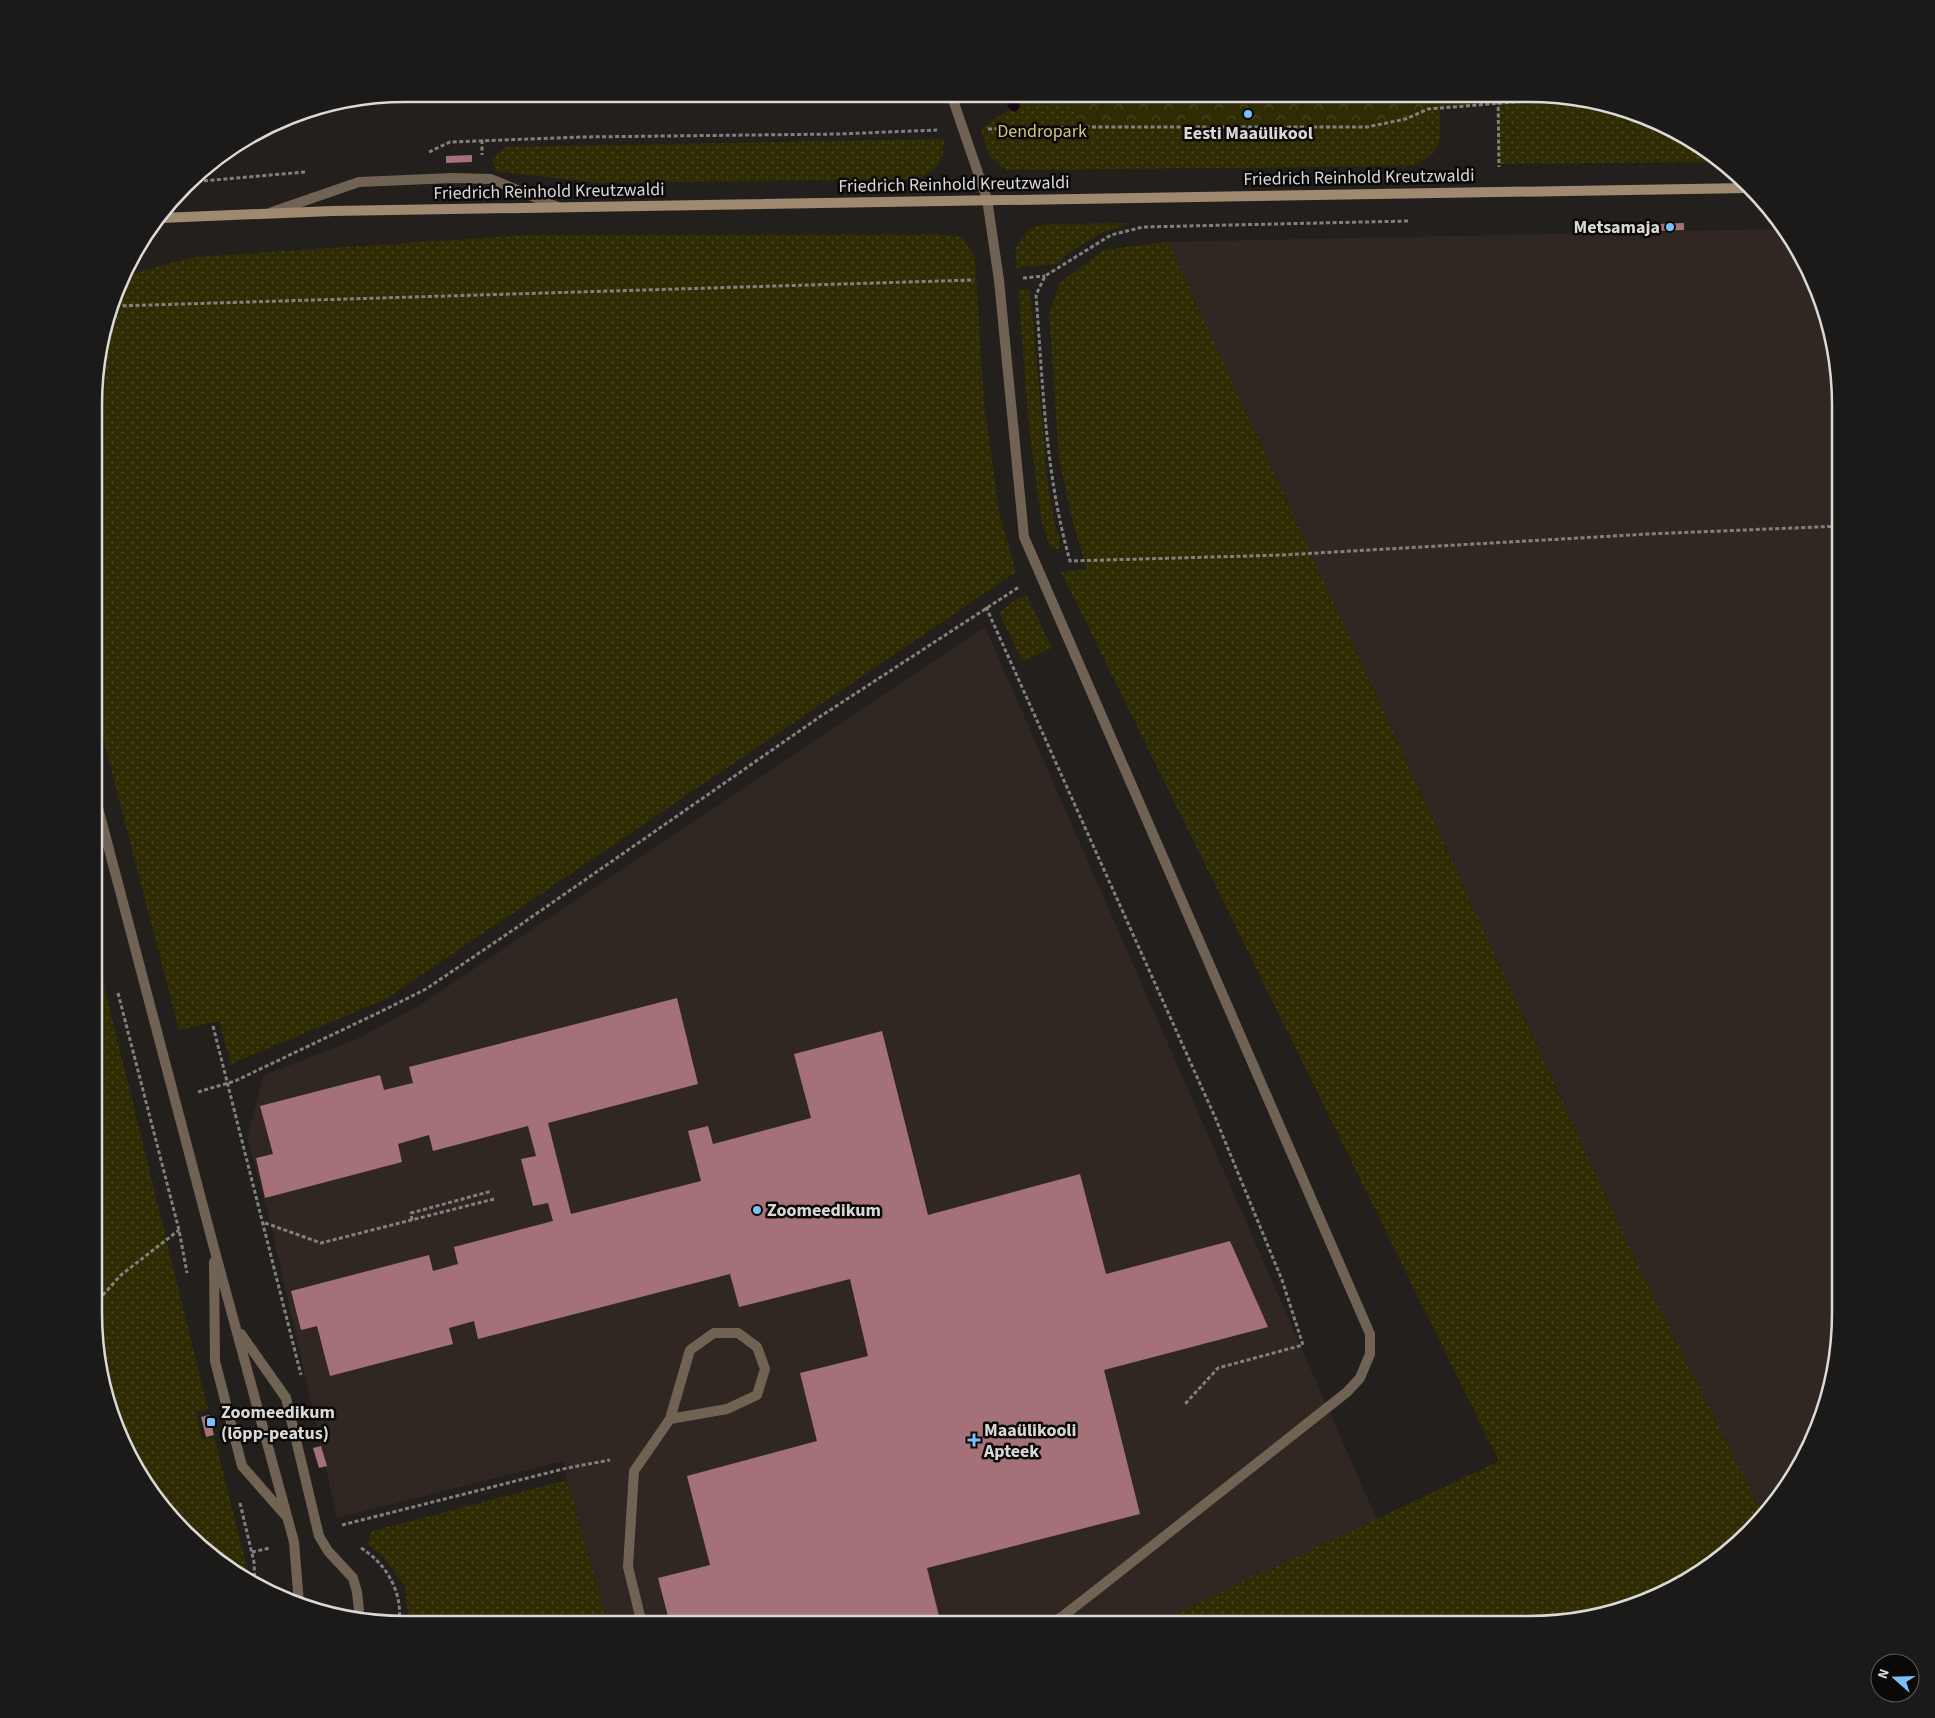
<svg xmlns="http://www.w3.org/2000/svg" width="1935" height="1718" viewBox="0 0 1935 1718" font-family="'Source Sans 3',sans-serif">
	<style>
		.built { fill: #302723 }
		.green { fill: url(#green-dots) }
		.forest { fill: url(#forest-crowns) }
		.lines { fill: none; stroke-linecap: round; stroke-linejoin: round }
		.stream { stroke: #1b0014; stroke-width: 11 }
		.building { fill: #a47178 }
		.path { stroke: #82807e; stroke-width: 3; stroke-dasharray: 4 2.5; stroke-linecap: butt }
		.service { stroke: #706354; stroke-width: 10 }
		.secondary { stroke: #9f8a71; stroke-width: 10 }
		.poi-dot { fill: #7abff8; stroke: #0a0908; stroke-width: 2 }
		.labels { text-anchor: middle; stroke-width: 5; stroke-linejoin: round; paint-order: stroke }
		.park-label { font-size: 18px; fill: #ccc67c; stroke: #0a0908 }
		.poi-label { font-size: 18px; font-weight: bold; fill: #dbd9d8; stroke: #0a0908; text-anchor: start }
		.street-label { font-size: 18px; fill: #dbd9d8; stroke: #0a0908 }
		.rim { fill: none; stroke: #dbd9d8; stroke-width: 2.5 }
	</style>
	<defs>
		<pattern id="green-dots" width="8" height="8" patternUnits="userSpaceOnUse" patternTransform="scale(1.25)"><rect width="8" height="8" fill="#2f2b03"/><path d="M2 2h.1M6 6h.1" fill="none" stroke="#4d4927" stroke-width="1.8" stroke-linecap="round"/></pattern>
		<pattern id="forest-crowns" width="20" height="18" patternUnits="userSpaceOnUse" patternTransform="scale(1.25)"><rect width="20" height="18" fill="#2f2b03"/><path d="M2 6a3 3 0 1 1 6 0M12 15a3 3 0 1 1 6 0" fill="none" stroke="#4d4927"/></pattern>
	</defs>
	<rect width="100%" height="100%" fill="#221f1d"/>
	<path class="built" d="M1782,229L1817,286L1841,384V1313L1817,1432L1777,1502L1764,1516L1632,1253L1168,242Z
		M985,627L1377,1520L1154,1624H608L567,1480L564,1461L337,1518L271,1225L247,1137L264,1075L355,1040L417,1007Z"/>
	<path class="green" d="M1009,94H1551L1668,126L1714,162L1499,164L1498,102L1440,108C1441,139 1444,151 1413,166L1007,170C987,159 987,150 981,129L1014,106Z
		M944,139C944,162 938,170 916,179L599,183L495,171L492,159L505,147Z
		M1132,223L1101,233L1067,254L1058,264L1016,268V248L1025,234L1035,226L1051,224Z
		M938,234L962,237L975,257L984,404L999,511L1016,572L386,999L231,1064L219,1021L179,1030L96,711V364L126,277L136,272L195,257L528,235Z
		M1168,242L1632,1253L1764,1516L1735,1547L1649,1600L1550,1624H1154L1499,1461L1061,572L1087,569L1074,527L1059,460L1049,313L1060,283L1103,250Z
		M1030,289L1048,485L1055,525L1060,539L1059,549H1054L1050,546L1041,519L1029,426L1018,290Z
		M1026,594L1052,648L1022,661L999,613L1012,602Z
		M95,949L208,1409L196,1412L203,1440L214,1436L250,1580L216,1560L171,1518L118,1432L94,1333Z
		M567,1480L608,1624H409L405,1586L383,1557L368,1544L372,1531Z"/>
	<path class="forest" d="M1070,94H1425L1428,109L1406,119L1360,127H1084Z"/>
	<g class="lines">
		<path class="stream" d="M1009,94L1014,106"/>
	</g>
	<path class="building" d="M472,155V162L446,163V156Z
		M1684,223V230L1658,231L1657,224Z
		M677,998L698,1084L548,1123L571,1214L701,1181L688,1131L708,1126L713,1144L811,1118L794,1054L882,1031L928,1215L1080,1174L1106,1274L1230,1241L1268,1327L1104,1370L1140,1514L927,1568L941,1624H670L658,1578L710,1565L687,1476L817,1441L800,1373L868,1356L850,1279L739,1307L730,1274L478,1339L474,1321L449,1328L453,1344L330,1376L317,1326L301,1330L291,1291L429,1255L433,1271L458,1264L454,1247L553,1221L548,1203L533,1206L521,1159L536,1156L528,1126L433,1151L429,1135L398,1144L402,1162L265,1198L256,1158L273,1154L260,1106L380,1075L384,1090L413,1083L409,1067Z
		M209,1415L214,1435L206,1437L201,1417Z
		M321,1446L327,1466L319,1468L313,1448Z"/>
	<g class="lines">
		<path class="path" d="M1498,94L1499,167
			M988,129L1084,127H1367L1406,119L1428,109L1564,98
			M482,140V155
			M429,152L450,142L581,137L839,134L937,130
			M191,182L305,172
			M1408,221L1143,227L1111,235L1045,276L1036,295C1043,384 1045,474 1070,561L1283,555L1648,534L1841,526
			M1023,278L1045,276
			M116,306L974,280
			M986,607L1215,1117L1282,1280L1303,1345L1218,1368L1185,1404
			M118,993L179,1230L187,1273
			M213,1026L301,1375
			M198,1092L235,1081L380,1012L426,989L510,932L821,716L1019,587
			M412,1220L411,1213L492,1191
			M265,1223L321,1243L494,1199
			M94,1305L121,1275L179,1230
			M240,1503L254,1562L255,1583
			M342,1525L567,1468L610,1460
			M361,1548C387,1564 403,1593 399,1623
			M252,1552L270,1548"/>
		<path class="service" d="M951,94L987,199L999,280L1024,537L1370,1334V1354L1360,1378L1347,1392L1099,1588L1063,1616L1049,1624
			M272,212L359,182L453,178L491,179L558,207
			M96,800L214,1248L294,1542L299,1603
			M214,1262L215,1361L242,1466L285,1515
			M241,1334L286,1398L319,1536L328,1551L353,1578L357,1592L359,1610L357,1615
			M642,1624L628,1567L634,1471L670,1419L690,1350L714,1333H738L757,1347L765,1369L757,1395L727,1409L670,1419"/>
		<path class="secondary" d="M161,218L332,211L1749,188"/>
	</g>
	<g class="poi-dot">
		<circle cx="1248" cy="114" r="5"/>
		<circle cx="1670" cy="227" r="5"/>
		<circle cx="757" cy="1210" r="5"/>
		<rect x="206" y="1417" width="10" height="10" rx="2.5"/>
		<path d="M971.5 1432.5h5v5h5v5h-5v5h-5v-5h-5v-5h5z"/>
	</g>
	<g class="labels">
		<g class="park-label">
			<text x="1042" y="137">Dendropark</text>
		</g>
		<g class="poi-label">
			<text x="1248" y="139" text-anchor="middle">Eesti Maaülikool</text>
			<text x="1660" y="233" text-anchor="end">Metsamaja</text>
			<text x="767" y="1216">Zoomeedikum</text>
			<text x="221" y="1418">Zoomeedikum<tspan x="221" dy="21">(lõpp-peatus)</tspan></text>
			<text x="984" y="1436">Maaülikooli<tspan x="984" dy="21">Apteek</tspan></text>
		</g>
		<g class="street-label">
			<text transform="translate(1359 177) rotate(-1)" y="6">Friedrich Reinhold Kreutzwaldi</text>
			<text transform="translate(954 184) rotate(-1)" y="6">Friedrich Reinhold Kreutzwaldi</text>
			<text transform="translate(549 191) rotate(-1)" y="6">Friedrich Reinhold Kreutzwaldi</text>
		</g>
	</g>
	<path d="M0 0H1935V1718H0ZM405 102H1529A303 303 0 0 1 1832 405V1313A303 303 0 0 1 1529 1616H405A303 303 0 0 1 102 1313V405A303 303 0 0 1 405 102Z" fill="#1b1a19" fill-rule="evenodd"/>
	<path class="rim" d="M405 102H1529A303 303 0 0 1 1832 405V1313A303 303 0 0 1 1529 1616H405A303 303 0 0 1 102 1313V405A303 303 0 0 1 405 102Z"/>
	<g transform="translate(1895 1678) rotate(290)"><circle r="24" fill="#0a0908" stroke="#5e5c5b"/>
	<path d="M0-4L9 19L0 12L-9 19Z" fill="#7abff8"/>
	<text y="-8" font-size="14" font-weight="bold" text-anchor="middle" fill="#dbd9d8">N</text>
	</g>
</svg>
